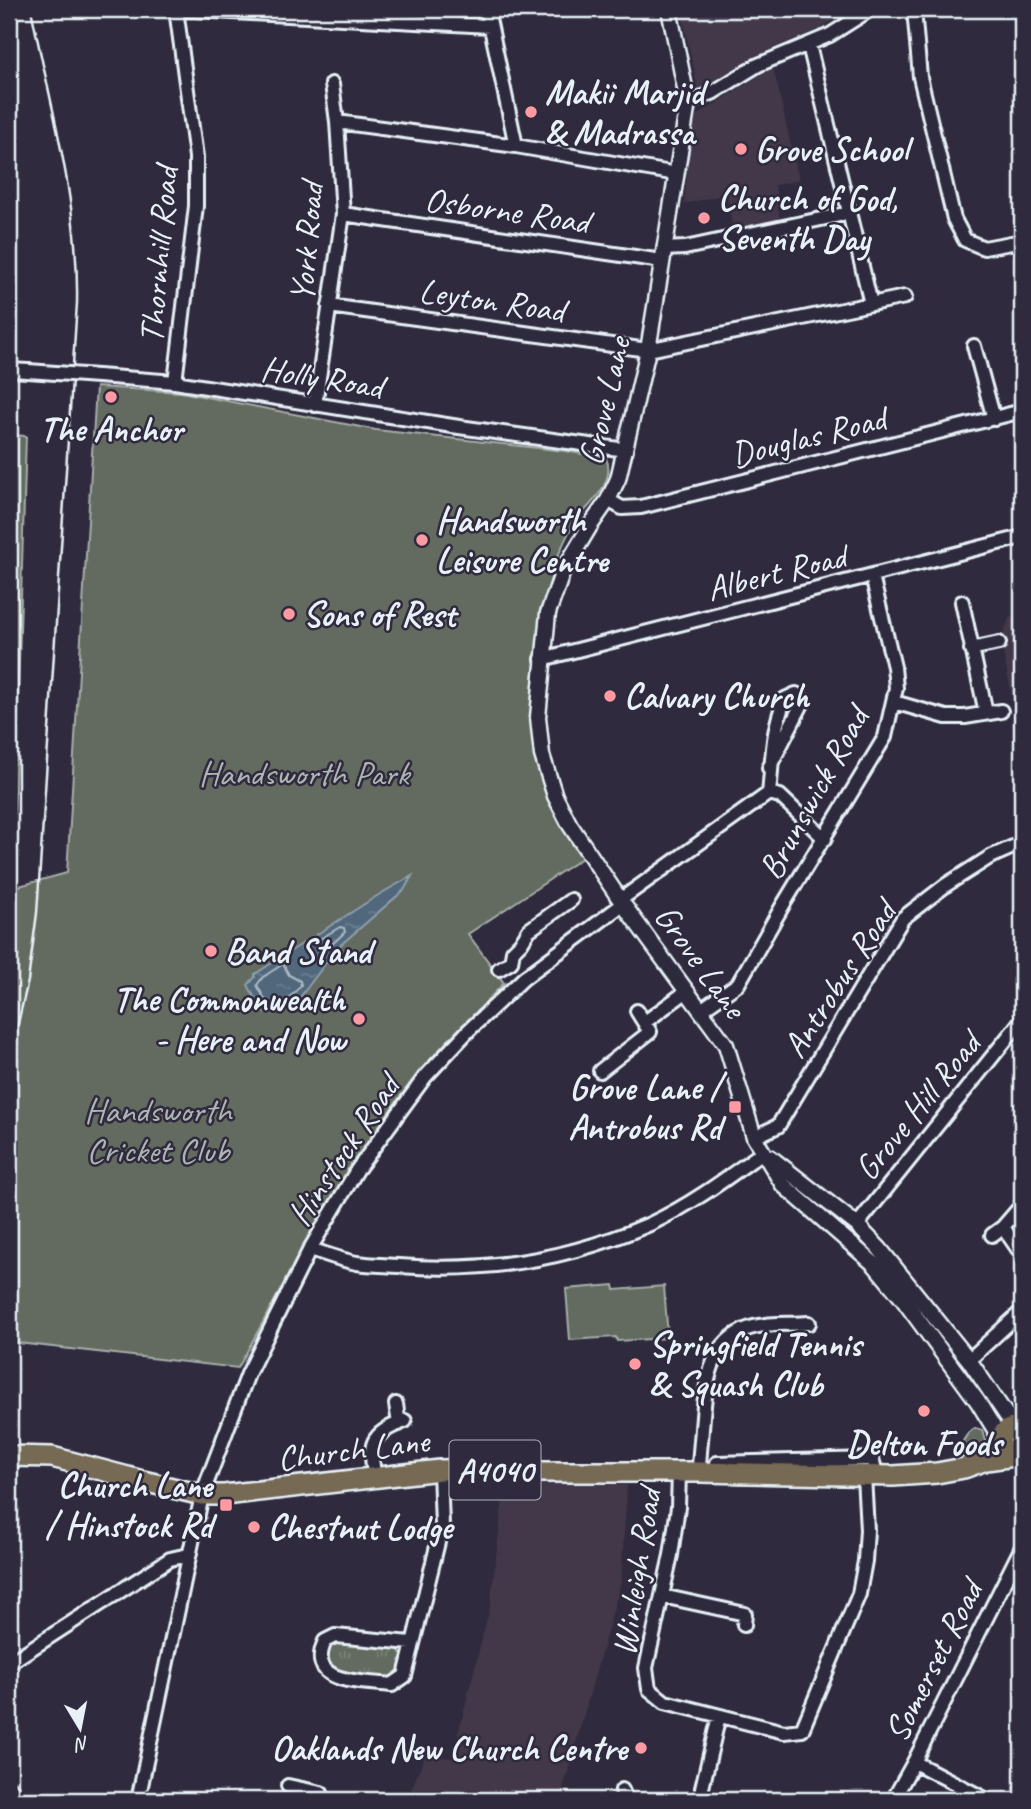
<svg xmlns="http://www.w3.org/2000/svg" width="1031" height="1809" viewBox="0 0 1031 1809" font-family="Caveat,sans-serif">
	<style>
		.built { fill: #433948 }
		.grass { fill: url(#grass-tufts); stroke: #a6aeab; stroke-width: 2 }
		.green { fill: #646b5e; stroke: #a6aeab; stroke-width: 2 }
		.water { fill: url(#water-ripples); stroke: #8d9fae; stroke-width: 2 }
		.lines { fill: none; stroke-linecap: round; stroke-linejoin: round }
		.shore { stroke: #acbac6; stroke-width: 2 }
		.minor-casing { stroke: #e8f1f8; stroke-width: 18 }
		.tertiary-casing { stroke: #e8f1f8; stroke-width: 19 }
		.secondary-casing { stroke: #e8f1f8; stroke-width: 21 }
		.primary-casing { stroke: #e8f1f8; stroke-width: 24 }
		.minor { stroke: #2f2a3d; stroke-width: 12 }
		.tertiary { stroke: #2f2a3d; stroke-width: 14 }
		.secondary { stroke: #2f2a3d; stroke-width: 16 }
		.primary { stroke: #766a54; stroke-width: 19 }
		.rail { stroke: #e8f1f8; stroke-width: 2.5 }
		.minor-bridge-casing { stroke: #e8f1f8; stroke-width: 18; stroke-linecap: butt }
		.minor-bridge { stroke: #2f2a3d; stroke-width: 12 }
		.poi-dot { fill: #ff9aa2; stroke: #2f2a3d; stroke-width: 2.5 }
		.labels { text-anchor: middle; stroke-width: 5; stroke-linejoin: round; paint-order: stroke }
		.shield { fill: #2f2a3d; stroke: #b0b5c0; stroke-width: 2 }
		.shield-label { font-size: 33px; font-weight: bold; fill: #e8f1f8 }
		.poi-label { font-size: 35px; font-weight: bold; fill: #e8f1f8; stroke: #2f2a3d; text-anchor: start }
		.street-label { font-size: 35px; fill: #e8f1f8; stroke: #2f2a3d }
		.park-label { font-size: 35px; fill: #adb5b3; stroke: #2f2a3d }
	</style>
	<defs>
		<pattern id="grass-tufts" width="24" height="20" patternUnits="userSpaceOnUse" patternTransform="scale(1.75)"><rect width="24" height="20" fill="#646b5e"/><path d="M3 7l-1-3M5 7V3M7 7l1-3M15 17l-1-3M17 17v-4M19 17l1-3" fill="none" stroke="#7a8176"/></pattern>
		<pattern id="water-ripples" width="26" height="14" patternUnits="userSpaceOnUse" patternTransform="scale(1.75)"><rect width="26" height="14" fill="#51687c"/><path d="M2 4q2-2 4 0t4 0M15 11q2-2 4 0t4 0" fill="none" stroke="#6a7e8f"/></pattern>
	</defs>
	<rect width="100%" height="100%" fill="#2f2a3d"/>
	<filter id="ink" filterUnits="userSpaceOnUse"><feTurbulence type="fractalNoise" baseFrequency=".0143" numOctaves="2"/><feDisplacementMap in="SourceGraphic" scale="14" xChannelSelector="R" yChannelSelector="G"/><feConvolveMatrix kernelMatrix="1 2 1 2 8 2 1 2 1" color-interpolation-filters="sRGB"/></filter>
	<g filter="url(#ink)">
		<path class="built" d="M681,9H851L821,28L755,56L698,90Z
			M773,67L799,180L775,185L780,221L733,230L726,194L684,204L693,118Z
			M1022,615V709L1015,712L1001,641L1009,618Z
			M505,1481L627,1485L621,1582L560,1800H407L425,1756L452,1758L490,1607Z"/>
		<path class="grass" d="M975,1428L982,1430L987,1443L983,1451L961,1459L958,1455C959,1446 967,1432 975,1428Z
			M335,1641L395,1646L405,1658L402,1671L393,1680L335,1672L327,1665L326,1648Z"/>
		<path class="green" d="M96,387L181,392L376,430L565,451L606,458C617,482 588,506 575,522C568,532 563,545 558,556C549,579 545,605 541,629C527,696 525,760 559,822C566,835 574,847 582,858L468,934L504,983L419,1072L393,1106L351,1168L295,1263L238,1368L9,1342V435L26,436L12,888L67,873Z
			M614,1285L615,1290L664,1286L668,1338L617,1341L616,1337L570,1340L566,1289Z"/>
		<path class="water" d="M412,876L404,890L337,948L298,1000L276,1013L262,1012L248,985L255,977V974L380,894Z"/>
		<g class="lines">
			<path class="shore" d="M340,927L344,928L345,932L327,949L323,950L318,945V940Z
				M283,964L289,975L300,981L301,985C293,995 281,1007 268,1005L257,985L263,977Z"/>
			<defs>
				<path id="minor" d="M176,9L490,26
					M487,9L516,146
					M914,9L920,77L954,219L965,240L984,248L1022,241
					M809,45L871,304
					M688,103L712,93L758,65L830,35L871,9
					M337,122L516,146L677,174
					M343,214L662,261
					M664,249L685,248L849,213
					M329,306L648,350L905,297
					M974,346L994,419
					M9,370L28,371
					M98,376L175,382L459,427L626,450
					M175,382L196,206V157L176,9
					M315,405L343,214L337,122L332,84
					M608,500L622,508L641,507L1022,411
					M962,602L986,713
					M971,649L999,643
					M542,659L1022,537
					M894,702L946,717H965L1001,711
					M769,793C773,758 771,733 785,699L796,694L801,698L802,704L769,768
					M769,793L780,796L825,839
					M620,900L769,793
					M499,969L511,962L513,951L521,943L529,930L571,900
					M701,1010L738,984L783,905L885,737L896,688L894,667L872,576
					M645,1022L687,991
					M600,1071L650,1032L637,1011
					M754,1137L778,1126L903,918L946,885L990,857L1022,843
					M857,1225L1021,1021
					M1003,1227L1018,1249
					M992,1235L1003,1227L1022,1205
					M310,1249C326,1254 341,1260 357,1263C370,1265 385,1265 399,1266C486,1273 570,1259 650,1224C691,1205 727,1178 763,1152
					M969,1360L1022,1311
					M396,1404L399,1424
					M717,1463L872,1459L877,1476
					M679,1472L678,1507L671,1555L646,1668L649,1689L665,1702L784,1732L802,1730L859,1594L865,1561L867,1530L864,1476
					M699,1472C699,1458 701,1443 702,1429C705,1391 707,1341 750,1328C769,1322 789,1325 809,1323
					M375,1479C369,1444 369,1434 405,1421
					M662,1596L745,1614L744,1625
					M411,1643L335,1636L325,1641C305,1685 362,1681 392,1685L405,1676L442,1526L440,1470
					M9,1663L170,1559L188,1555
					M914,1762L987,1800
					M288,1786L321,1793L318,1800
					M702,1788L719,1716
					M622,1790L626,1800
					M138,1800L202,1495L248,1374L310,1249L357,1170L425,1077L469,1030L524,978L623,904
					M893,1800L914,1762L1022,1547"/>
				<path id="tertiary" d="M669,9L688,103L648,350L618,479L608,500L590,526L563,571L548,613L538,717L542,755L555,796L570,825L623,904L726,1045L754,1137L783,1185L874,1264L902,1298L978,1402L1000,1438
					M770,1157L857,1225L879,1248L969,1360L1015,1428"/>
				<path id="secondary" d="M9,1789L17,1800"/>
				<path id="primary" d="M9,1456L52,1457L143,1481L202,1495H224L440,1470L473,1469L538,1472H699L893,1476L937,1473L964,1468L986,1460L1022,1455
					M1010,1456L1002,1450L1000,1438C1005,1429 1012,1426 1022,1430"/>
			</defs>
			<use href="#minor" class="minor-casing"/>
			<use href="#tertiary" class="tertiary-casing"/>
			<use href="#secondary" class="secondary-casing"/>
			<use href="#primary" class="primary-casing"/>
			<use href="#minor" class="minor"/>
			<use href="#tertiary" class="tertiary"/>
			<use href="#secondary" class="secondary"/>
			<use href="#primary" class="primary"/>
			<path class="rail" d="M9,1061L28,981L37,913L77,303C79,201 51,108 31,9"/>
			<defs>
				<path id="minor-bridge" d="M28,371L98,376"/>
			</defs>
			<use href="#minor-bridge" class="minor-bridge-casing"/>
			<use href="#minor-bridge" class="minor-bridge"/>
		</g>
	</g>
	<g class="poi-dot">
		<circle cx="531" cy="112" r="7"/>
		<circle cx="741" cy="149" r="7"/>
		<circle cx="704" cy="218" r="7"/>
		<circle cx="111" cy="397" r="7"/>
		<circle cx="422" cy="540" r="7"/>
		<circle cx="289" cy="614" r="7"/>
		<circle cx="610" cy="696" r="7"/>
		<circle cx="211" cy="951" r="7"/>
		<circle cx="359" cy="1019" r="7"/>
		<rect x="728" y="1100" width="14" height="14" rx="3.5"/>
		<circle cx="635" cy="1364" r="7"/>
		<circle cx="924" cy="1411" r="7"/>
		<rect x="219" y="1498" width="14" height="14" rx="3.5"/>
		<circle cx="254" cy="1527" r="7"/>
		<circle cx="641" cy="1748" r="7"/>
	</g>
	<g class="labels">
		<rect class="shield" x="449.5" y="1440.5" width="91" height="59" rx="5"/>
		<g class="shield-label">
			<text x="495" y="1482">A4040</text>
		</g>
		<g class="poi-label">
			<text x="545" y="104">Makii Marjid<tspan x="545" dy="40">&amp; Madrassa</tspan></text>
			<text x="755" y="161">Grove School</text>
			<text x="718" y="210">Church of God,<tspan x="718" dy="40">Seventh Day</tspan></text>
			<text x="111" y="441" text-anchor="middle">The Anchor</text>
			<text x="436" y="532">Handsworth<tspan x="436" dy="40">Leisure Centre</tspan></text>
			<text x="303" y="626">Sons of Rest</text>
			<text x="624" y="708">Calvary Church</text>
			<text x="225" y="963">Band Stand</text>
			<text x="345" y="1011" text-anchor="end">The Commonwealth<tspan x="345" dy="40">- Here and Now</tspan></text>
			<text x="721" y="1099" text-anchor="end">Grove Lane /<tspan x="721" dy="40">Antrobus Rd</tspan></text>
			<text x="649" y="1356">Springfield Tennis<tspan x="649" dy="40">&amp; Squash Club</tspan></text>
			<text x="924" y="1455" text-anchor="middle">Delton Foods</text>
			<text x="212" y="1497" text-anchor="end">Church Lane<tspan x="212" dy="40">/ Hinstock Rd</tspan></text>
			<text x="268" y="1539">Chestnut Lodge</text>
			<text x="627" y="1760" text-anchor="end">Oaklands New Church Centre</text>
		</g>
		<g class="street-label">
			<text transform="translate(507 210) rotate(8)" y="12">Osborne Road</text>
			<text transform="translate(306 242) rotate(-85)" y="12">York Road</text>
			<text transform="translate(158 255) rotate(-85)" y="12">Thornhill Road</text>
			<text transform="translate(492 300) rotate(8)" y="12">Leyton Road</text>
			<text transform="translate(322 377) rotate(9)" y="12">Holly Road</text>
			<text transform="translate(604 401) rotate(-77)" y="12">Grove Lane</text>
			<text transform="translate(808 436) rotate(-14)" y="12">Douglas Road</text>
			<text transform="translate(776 572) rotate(-14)" y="12">Albert Road</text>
			<text transform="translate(813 793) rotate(-61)" y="12">Brunswick Road</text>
			<text transform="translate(701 961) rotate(54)" y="12">Grove Lane</text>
			<text transform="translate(839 979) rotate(-57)" y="12">Antrobus Road</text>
			<text transform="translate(917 1106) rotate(-51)" y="12">Grove Hill Road</text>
			<text transform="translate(343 1150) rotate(-56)" y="12">Hinstock Road</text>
			<text transform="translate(353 1449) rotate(-7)" y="12">Church Lane</text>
			<text transform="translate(636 1572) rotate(-81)" y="12">Winleigh Road</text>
			<text transform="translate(933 1661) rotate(-63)" y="12">Somerset Road</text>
		</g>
		<g class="park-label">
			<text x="304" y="785">Handsworth Park</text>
			<text x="158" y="1122">Handsworth<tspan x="158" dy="40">Cricket Club</tspan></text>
		</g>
	</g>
	<rect width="1031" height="1809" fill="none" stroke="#2f2a3d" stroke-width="35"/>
	<rect x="18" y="18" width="996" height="1774" fill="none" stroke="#e8f1f8" stroke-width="2.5" filter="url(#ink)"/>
	<g transform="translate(80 1728) rotate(170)" stroke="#2f2a3d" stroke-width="5" paint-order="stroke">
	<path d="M0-5L12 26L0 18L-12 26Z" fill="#e8f1f8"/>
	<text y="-10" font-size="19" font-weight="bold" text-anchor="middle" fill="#e8f1f8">N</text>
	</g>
</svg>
